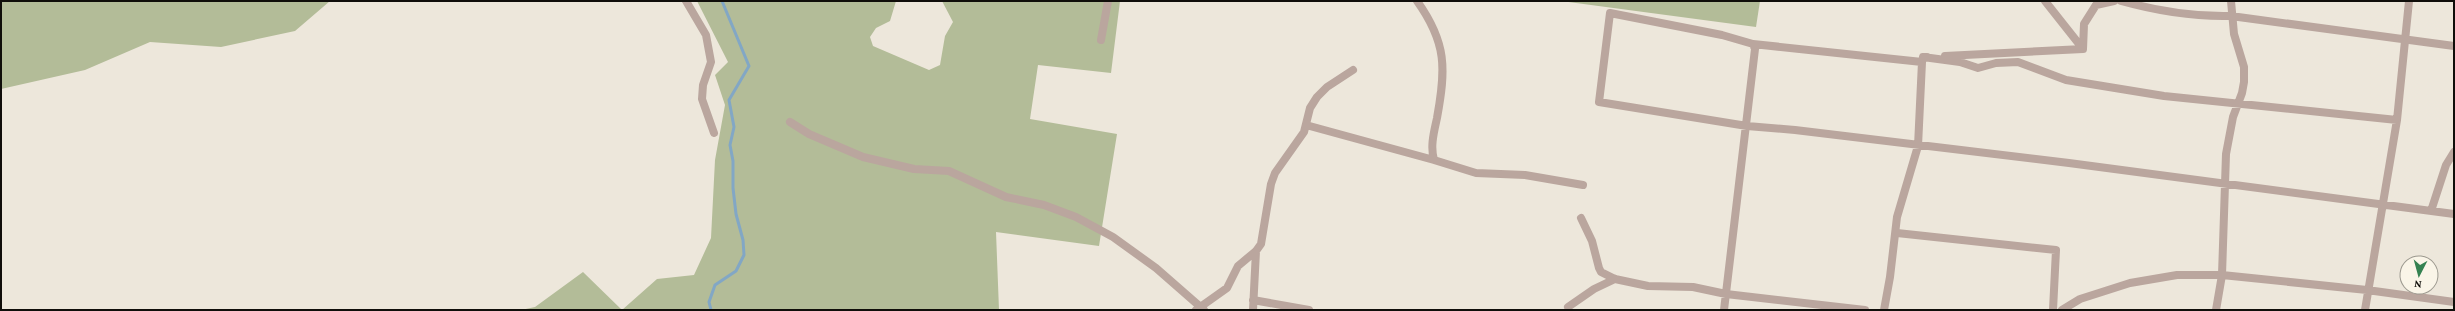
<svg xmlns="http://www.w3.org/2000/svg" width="2455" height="311" viewBox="0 0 2455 311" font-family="'Crimson Pro',serif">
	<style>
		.green { fill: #b3bc98 }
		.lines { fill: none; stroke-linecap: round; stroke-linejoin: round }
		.stream { stroke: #82a7c5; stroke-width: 3 }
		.minor { stroke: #baa69e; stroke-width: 8 }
	</style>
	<rect width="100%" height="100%" fill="#ede7db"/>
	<path class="green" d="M1,1H330L295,31L221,47L150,42L85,70L1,89Z
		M697,1H896L890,21L876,28L870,37L873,46L929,70L940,65L945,36L953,22L942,1H1120L1111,73L1038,65L1030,119L1117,134L1099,246L996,232L999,310H521L535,307L583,272L622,310L657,279L694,275L711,238L715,160L725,105L715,75L728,62Z
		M1561,1H1760L1756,27Z"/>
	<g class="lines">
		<path class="stream" d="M711,310L709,302L715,285L736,271L744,255L743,240L736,214L733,188V161L730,145L734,127L729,100L749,66L722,1"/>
		<path class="minor" d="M686,1L706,35L711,62L703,85L702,99L714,133
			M1417,1C1447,43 1446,69 1437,118C1434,132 1430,146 1434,160L1476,173L1525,175L1583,185
			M2121,1C2157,11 2194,17 2231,16L2454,46
			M1101,40L1108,1
			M1753,44L1922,62
			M2083,49L2084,24L2096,5L2114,1
			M1945,56L2083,49L2045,1
			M1923,57L1960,62L1978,68L1996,63L2018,62L2066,80L2164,96L2397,120
			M790,122L809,134L863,157L914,169L949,171L1006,197L1044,205L1076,217L1113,237L1156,268L1204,310
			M1306,125L1434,160
			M2431,211L2446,165L2454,152
			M1581,218L1592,241L1599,268L1601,272L1615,279L1648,286L1693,287L1726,294L1865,310
			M1897,233L2056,250L2053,310
			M1253,300L1309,310
			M1568,307L1594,289L1615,279
			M1196,310L1227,288L1238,266L1256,251L1261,244L1271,184L1275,173L1304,132L1310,108L1317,97L1327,87L1353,70
			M1253,310L1256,251
			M1724,310L1755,49L1753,44L1722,35L1610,13L1599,102L1747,126L1795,130L2069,163L2454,214
			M1884,310L1890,277L1897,217L1918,146L1922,62L1923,57H1927
			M2062,310L2080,299L2130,283L2177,275H2222L2367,290L2454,302
			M2216,310L2222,275L2226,154L2233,117L2242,93L2244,82V67L2234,34L2231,1
			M2365,310L2397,120L2409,1"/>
	</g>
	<rect width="2455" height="311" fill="none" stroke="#100e0a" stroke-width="4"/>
	<g transform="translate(2419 275) rotate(186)"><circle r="19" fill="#faf5e8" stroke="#9c998f"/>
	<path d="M0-3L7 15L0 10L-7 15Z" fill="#358251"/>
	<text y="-6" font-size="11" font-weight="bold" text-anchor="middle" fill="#100e0a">N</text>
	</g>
</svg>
